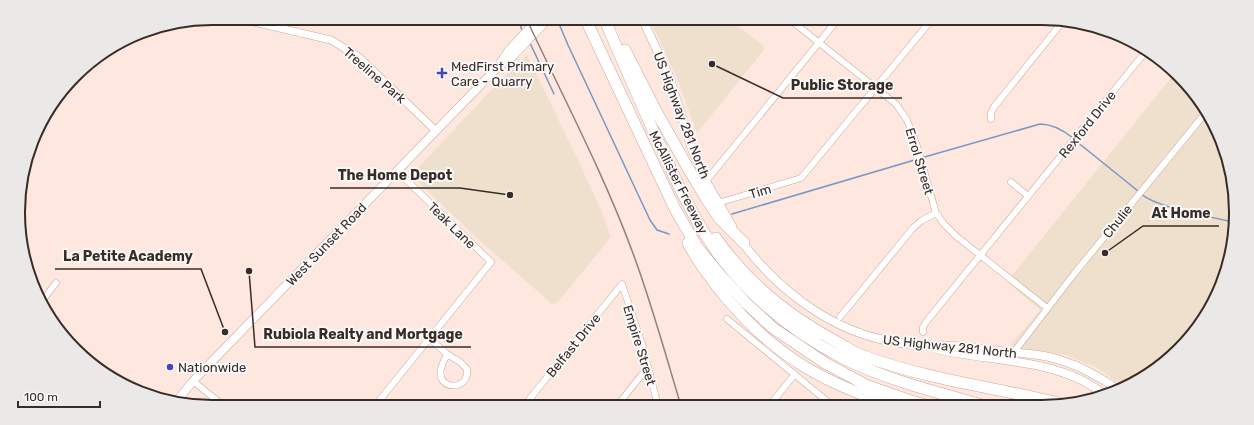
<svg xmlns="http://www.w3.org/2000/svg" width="1254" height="425" viewBox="0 0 1254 425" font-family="Rubik,sans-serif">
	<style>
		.commercial { fill: #eee0cd }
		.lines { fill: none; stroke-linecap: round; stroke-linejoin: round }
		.stream { stroke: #7797c4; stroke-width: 1.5 }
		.minor-casing { stroke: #caa89a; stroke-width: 7 }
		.tertiary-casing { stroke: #caa89a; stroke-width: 8 }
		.secondary-casing { stroke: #caa89a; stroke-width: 9 }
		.motorway-casing { stroke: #caa89a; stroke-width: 12 }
		.minor { stroke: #fff; stroke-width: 6 }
		.tertiary { stroke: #fff; stroke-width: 7 }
		.secondary { stroke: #fff; stroke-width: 8 }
		.motorway { stroke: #fff; stroke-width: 11 }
		.rail { stroke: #918079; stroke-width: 1.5 }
		.poi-dot { fill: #4445ba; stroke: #f9f9f9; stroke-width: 1.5 }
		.labels { text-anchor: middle; stroke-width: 4; stroke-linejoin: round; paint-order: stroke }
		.poi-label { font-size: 13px; fill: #392b26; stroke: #f9f9f9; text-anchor: start }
		.street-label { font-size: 13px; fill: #392b26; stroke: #f9f9f9 }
		.rim { fill: none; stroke: #392b26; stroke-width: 2 }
		.leader { fill: none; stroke: #392b26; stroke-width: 1.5 }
		.callout-dot { fill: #392b26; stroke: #f9f9f9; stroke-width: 1.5 }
		.callout-label { font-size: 14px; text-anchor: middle; font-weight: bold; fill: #392b26; stroke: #f9f9f9; stroke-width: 4; stroke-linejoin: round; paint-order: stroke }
	</style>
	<rect width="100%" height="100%" fill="#fde7de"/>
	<path class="commercial" d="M649,18H728L764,46V50L697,133L677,78Z
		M527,55L575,154L601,210L611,237L557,303L552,304L476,237L411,175L500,81Z
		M1174,74L1210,115L1234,187L1229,263L1210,310L1170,359L1126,387L1095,367L1066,355L1009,347L1040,310L1007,282Z"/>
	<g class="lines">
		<path class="stream" d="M520,18L518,20L522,30
			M557,19L568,45L650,220L657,230L669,234
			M530,43L554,94
			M1076,141L1138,191
			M921,158L1040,124C1053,124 1063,130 1073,138
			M1141,194C1158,208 1209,216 1232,222
			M732,214L918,159"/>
		<defs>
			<path id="minor" d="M788,18L896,104L907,120L917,146L936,213L944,224L956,236L1047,308
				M991,119V113L994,107L1063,21
				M706,181L839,18
				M1011,182L1028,196
				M718,203L801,178L933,18
				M622,284L643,347L658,406
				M42,301L56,283
				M840,317L913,228L921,221L936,213
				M727,319L833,406
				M923,332V327L926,322L1146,51
				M429,338L447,354L460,362L467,369C470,391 436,391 441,369C442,364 445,359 447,354
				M1014,352L1074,274L1207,111
				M193,381L225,407
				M524,406L622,284
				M617,406L647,368
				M769,406L795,374
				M374,407L491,262L397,171"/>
			<path id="tertiary" d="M236,18L331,40L359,57L436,131"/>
			<path id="secondary" d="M642,18L669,76L692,149L706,181L732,226
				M501,62L509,50L539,18
				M740,239C773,285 824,326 880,339C904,345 927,345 952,346C968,347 984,349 1000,351C1021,353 1043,354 1063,361C1083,367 1101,378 1119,390
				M936,349C989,362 1060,358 1103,394
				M176,402L193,381L496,69L513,56L549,18"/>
			<path id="motorway" d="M585,18L675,209L697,247L721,276L746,303L773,328L825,363L868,386L908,400L929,406
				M604,18C625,67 646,116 669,165C684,198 700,230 722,259C755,301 796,334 843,358C886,380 940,393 986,406
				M625,50L656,111L688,168L707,200L719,218L744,243
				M716,238C747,283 790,317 837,342C846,347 854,353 864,356C928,380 1000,388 1067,405
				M688,243C699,264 713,282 728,300C777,357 825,384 896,406"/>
		</defs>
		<use href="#minor" class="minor-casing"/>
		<use href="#tertiary" class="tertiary-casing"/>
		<use href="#secondary" class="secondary-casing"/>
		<use href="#motorway" class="motorway-casing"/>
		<use href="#minor" class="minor"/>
		<use href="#tertiary" class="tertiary"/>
		<use href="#secondary" class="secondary"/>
		<use href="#motorway" class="motorway"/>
		<path class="rail" d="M526,18C563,97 604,174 634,256C652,305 666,356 681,406"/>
	</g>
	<g class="poi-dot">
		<path d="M440 67h4v4h4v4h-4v4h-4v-4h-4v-4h4z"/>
		<circle cx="170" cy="367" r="4"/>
	</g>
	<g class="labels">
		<g class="poi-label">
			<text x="451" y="71">MedFirst Primary<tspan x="451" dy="15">Care - Quarry</tspan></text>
			<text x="178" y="372">Nationwide</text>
		</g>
		<g class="street-label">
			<text transform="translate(375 75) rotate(41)" y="5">Treeline Park</text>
			<text transform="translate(682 115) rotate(69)" y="5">US Highway 281 North</text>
			<text transform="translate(1087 124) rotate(-51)" y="5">Rexford Drive</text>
			<text transform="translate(920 161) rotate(73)" y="5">Errol Street</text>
			<text transform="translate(679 182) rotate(63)" y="5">McAllister Freeway</text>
			<text transform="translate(760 191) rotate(-17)" y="5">Tim</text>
			<text transform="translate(1117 221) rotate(-51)" y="5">Chulie</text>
			<text transform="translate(452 225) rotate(44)" y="5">Teak Lane</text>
			<text transform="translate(326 244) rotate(-46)" y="5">West Sunset Road</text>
			<text transform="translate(573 345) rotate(-51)" y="5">Belfast Drive</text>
			<text transform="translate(640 345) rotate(73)" y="5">Empire Street</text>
			<text transform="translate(950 346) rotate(6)" y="5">US Highway 281 North</text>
		</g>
	</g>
	<path d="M0 0H1254V425H0ZM212 25H1042A187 187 0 0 1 1229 212V213A187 187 0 0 1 1042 400H212A187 187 0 0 1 25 213V212A187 187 0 0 1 212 25Z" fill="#eae9e8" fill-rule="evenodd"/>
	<path class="rim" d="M212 25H1042A187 187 0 0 1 1229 212V213A187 187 0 0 1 1042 400H212A187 187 0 0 1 25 213V212A187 187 0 0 1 212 25Z"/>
	<path class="leader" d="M712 64L783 98H902M510 195L460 188H330M1105 253L1143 226H1219M225 332L201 269H55M249 271L255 347H471"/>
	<g class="callout-dot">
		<circle cx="712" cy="64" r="4"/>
		<circle cx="510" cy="195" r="4"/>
		<circle cx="1105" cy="253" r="4"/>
		<circle cx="225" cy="332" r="4"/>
		<circle cx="249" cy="271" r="4"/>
	</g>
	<g class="callout-label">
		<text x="842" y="90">Public Storage</text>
		<text x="395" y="180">The Home Depot</text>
		<text x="1181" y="218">At Home</text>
		<text x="128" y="261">La Petite Academy</text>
		<text x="363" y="339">Rubiola Realty and Mortgage</text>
	</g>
	<path d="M18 401v6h82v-6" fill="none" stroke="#392b26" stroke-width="2"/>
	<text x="24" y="401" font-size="12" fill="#392b26" stroke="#f9f9f9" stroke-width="3" paint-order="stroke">100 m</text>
</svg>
